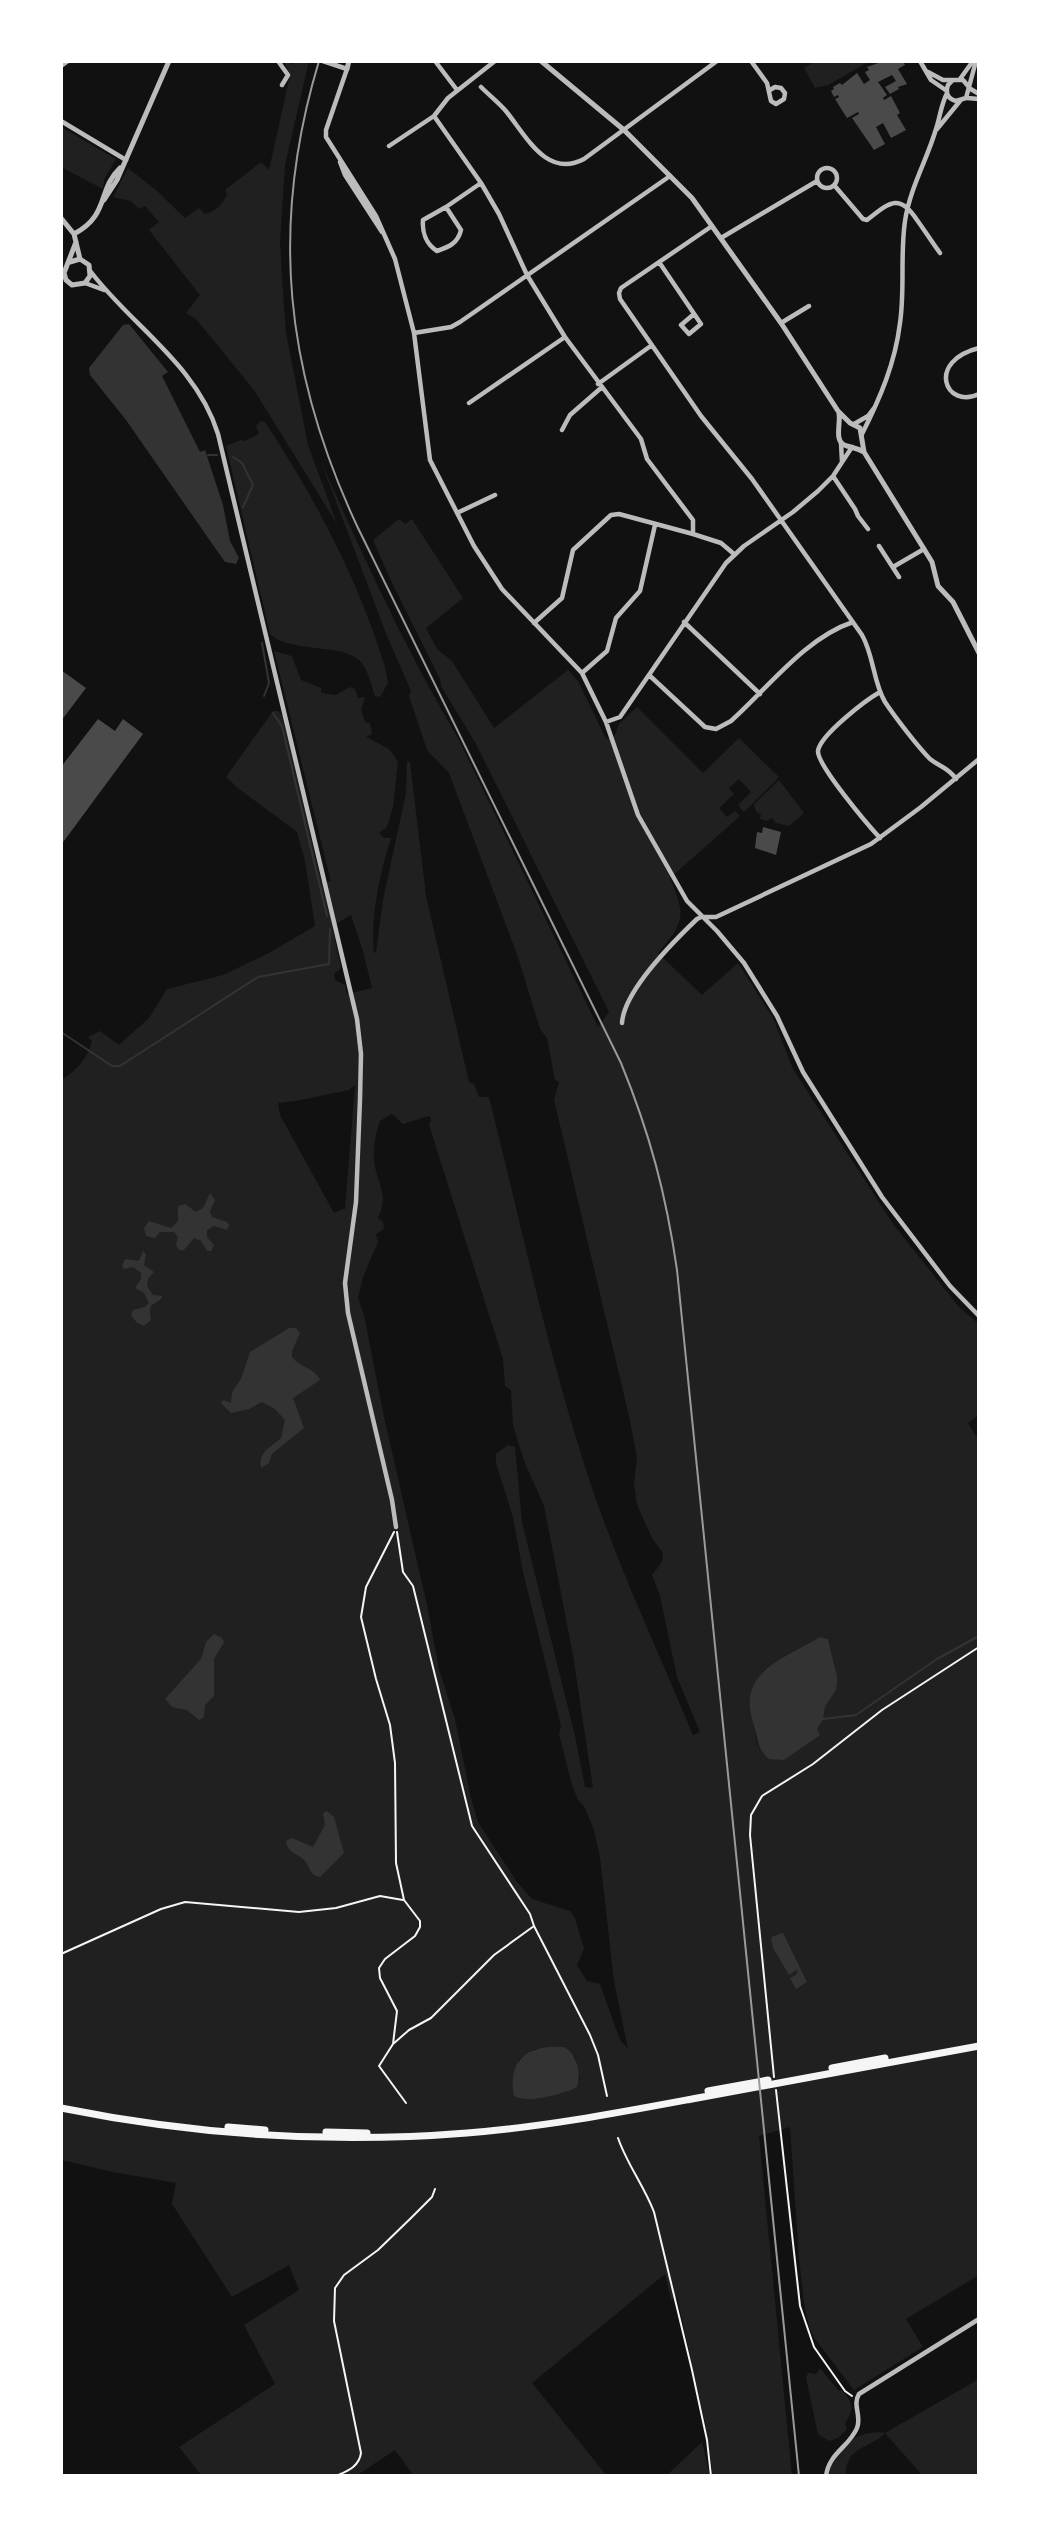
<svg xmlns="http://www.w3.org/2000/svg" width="1040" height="2537" viewBox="0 0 1040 2537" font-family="Overpass,sans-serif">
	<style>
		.green { fill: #202020; fill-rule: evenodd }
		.water { fill: #333 }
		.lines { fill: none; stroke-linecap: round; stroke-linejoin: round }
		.stream { stroke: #333; stroke-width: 2 }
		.building { fill: #4a4a4a }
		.path { stroke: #f5f5f5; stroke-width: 2 }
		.minor { stroke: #bcbcbc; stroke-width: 4.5 }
		.tertiary { stroke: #bcbcbc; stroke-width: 5 }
		.primary { stroke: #f5f5f5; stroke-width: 7 }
		.rail { stroke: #9a9a9a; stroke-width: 2 }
	</style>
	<rect width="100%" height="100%" fill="#111"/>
	<path class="green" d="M284,61L293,64L296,61H307L308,65L285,165L280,242L282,278L286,333L308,445L337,524L254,390L196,319L186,313L200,295L149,230L159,222L145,206L139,209L131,201L113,197L128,168L156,190L185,218L199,208L205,214C216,211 223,204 227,194L225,190L261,162L269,170L290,75Z
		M816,61H870L828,85L815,88L804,68Z
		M61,127L116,159L104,180L103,189L61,167Z
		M261,421L265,422C315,498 358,579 385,667L388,683L380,697L375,696C371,685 368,669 360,661C342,643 289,653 270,634L226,446L241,440L244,441L259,434L256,426Z
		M320,459C362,554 405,649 458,738L598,1027L609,1012L476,744L441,686L440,679L393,585L373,540L399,519L405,524L412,519L463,598L426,628L437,649L452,661L494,728L568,670L578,681L606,739L615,735L619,724L637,707L703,773L739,738L779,777L744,812L738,805L751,792L739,779L729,788L734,794L719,808L727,817L735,811L740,816L670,878C686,917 685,921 658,953L702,995L738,963L773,1018L793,1069L893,1224L959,1307L979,1324V1415L968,1423L979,1441V2275L906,2319L923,2347L854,2390L815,2339L809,2327L804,2303L799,2258L790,2127L759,2136L792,2476H713L706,2427L677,2297L671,2300L665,2274L532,2383L607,2476H414L395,2450L356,2476H202L179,2447L275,2384L244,2325L299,2290L289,2265L232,2297L172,2204L176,2183L113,2172L61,2160V1080C76,1071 88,1058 92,1041L88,1037L100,1031L119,1045L149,1018L167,989L223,975L269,953L315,926L305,861L297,832L239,789L226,777L273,711H278L283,716L321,881L331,882L274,651L292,656L301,680L321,688V693L335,695L350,687L355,689L358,698L365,697L361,709L365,722L370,723L372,734L366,737L389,749L398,761L393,807L387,827L379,833L384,838H391C380,873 370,916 374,953L376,952L383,900L406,793L407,761L410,762L426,896L469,1082L474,1084L479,1097H489C522,1228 549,1360 592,1488C621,1573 659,1653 693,1735L700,1732L677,1677L660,1596L652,1575L662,1562L663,1553L652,1538L637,1505L634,1484L637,1457L629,1416L554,1100L559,1082L555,1080L547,1038L540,1029L518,957L449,773L427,750L409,696L411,691L387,636ZM351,915L363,951L372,988L347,994L345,985L335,980L334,974L341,968L332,926ZM355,1085L345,1208L334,1213L280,1115L278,1103L296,1101L349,1090ZM392,1114L403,1124L429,1116L431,1119L429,1125L503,1359L505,1386L511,1390L513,1425L524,1461L544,1506L573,1655L593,1788L585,1787L575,1736L522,1522L515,1447L508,1445L496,1454V1463L513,1517L523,1572L561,1726L559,1734L572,1785L578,1800L584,1806L594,1830L600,1858L614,1981L628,2049L620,2040L600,1984L587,1981L577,1965L584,1949L575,1918L570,1911L532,1899L517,1882L478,1822L471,1798L455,1719L439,1669L427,1605L384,1417L364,1315L358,1298L363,1277L378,1242L376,1234L384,1229L383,1222L378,1218C390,1194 376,1183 374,1160C373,1147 376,1132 380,1121ZM820,1637L828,1639L837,1676L836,1690L825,1707L823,1720L817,1729L761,1749C755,1743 756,1732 753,1723C737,1670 783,1659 820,1637ZM535,2049L575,2057L580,2078L577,2087L562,2093L530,2099L518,2060Z
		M779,780L804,813L789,826L776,823L772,818L767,821L760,819L761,814L756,812L754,804Z
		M820,2368L839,2391L842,2390C854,2405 854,2408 845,2424L847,2429L838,2438L829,2441L818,2434L806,2378L808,2373L816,2374Z
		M979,2379V2476H923L885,2433C868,2450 845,2446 846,2476H829C830,2449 860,2428 885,2433Z
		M702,2442L710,2476H666Z"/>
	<path class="water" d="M129,324L168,372L162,376L200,452L205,450L223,505L230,541L239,558L236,564L225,562L220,555L126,420L90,375L89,368L123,325Z
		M210,1193L215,1200L210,1211L212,1217L227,1222L229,1225L227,1230L214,1226L207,1230V1237L214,1245L211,1251H207L201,1241L194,1238L184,1250H179L176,1245L178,1237L174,1232H160L155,1238L146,1236L144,1228L149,1221L171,1228L178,1221V1206L185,1204L196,1212L203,1208Z
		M143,1251L146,1254L144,1265L154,1272L148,1279L147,1286L153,1295L162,1296V1298C153,1307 148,1300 151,1320L144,1326L137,1323L131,1315L133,1310L145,1307L149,1303L144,1293L135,1288L141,1279V1273L133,1267L124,1269L122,1266L125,1259L139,1261Z
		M289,1328H296L300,1333L292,1351V1357C299,1367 315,1368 320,1380L293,1398L304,1428L272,1454L269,1463L261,1468C258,1452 271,1447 281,1438L285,1420L275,1409L262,1402L249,1409L231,1413L221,1403L223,1400L231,1403L232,1392L241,1379L250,1352Z
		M214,1634L222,1638L224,1642L214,1659V1696L205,1705L204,1717L199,1720L187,1710L172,1707L165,1699L201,1659L206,1642Z
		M820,1637L828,1639L837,1676V1683L836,1690L825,1707L823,1720L817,1729L820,1735L784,1760L769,1759C757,1748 758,1740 754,1726C735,1671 782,1660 820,1637Z
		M327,1811L334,1817L344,1853L320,1877C309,1875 311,1869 305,1861C298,1853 288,1854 286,1841L292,1838L313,1847L325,1825L323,1813Z
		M783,1933L807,1982L796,1989L790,1978L796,1975L798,1969L789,1975L773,1948L771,1937Z
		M564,2047C577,2054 582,2074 577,2087C565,2094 526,2104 514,2096C507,2058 529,2045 564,2047Z"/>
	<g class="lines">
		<path class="stream" d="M208,455H217
			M233,457L242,463L253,485L243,507
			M262,643L269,683L264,696
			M273,713L282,726L327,916
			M61,1032L112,1066H120L258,977L329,964L330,929
			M823,1719L856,1715L937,1659L979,1636"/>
	</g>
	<path class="building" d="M884,61H903L905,65L898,69L907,84L898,87L899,89L890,94L885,87L896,81L892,75L878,82L887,95L883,98L884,100L891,96L900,113L897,115L906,130L891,138L883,123L876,127L885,144L874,150L852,118L859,114L858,112L847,118L835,99L839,97L838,95L834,97L831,91L834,89L833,87L840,83L842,85L857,73L864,84L870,80L865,72L869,70L867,67Z
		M61,670L86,688L61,721Z
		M98,719L115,731L123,719L143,734L61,845V767Z
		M763,827L781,832L776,855L755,848L757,832L762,833Z"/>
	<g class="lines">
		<path class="path" d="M397,1532L403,1572L413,1586L472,1826L530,1914L534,1926L590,2035L598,2055L607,2096
			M61,1954L161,1909L185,1902L299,1912L336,1908L380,1896L403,1900
			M393,2044L397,2011L380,1978L379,1968L385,1959L415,1936L420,1927V1921L404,1900L396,1863L395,1763L390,1725L376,1679L361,1617L366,1587L394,1532
			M774,2077L750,1835L751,1815L762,1796L813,1764L882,1710L979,1647
			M776,2090L800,2306L814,2347L845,2391L852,2396
			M406,2103L379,2066L393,2044L409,2030L431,2018L494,1955L534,1926
			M618,2138C627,2164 644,2186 654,2212L692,2370L707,2440L711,2476
			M336,2476C347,2471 359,2467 361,2453L334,2321L335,2288L344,2275L378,2250L411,2218L432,2197L435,2189"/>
		<path class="minor" d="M278,61L288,75L282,85
			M435,61L457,90
			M751,61L767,83L771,101L776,104L784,99L785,93L781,88L775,87L770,90
			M920,61L931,80L947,91
			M61,66L68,61
			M347,69L326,130V137L376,216L395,259L414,333L430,460L474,546L502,589L582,673L606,722L638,815L687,901L717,931L744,963L777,1016L803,1072L882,1197L950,1286L979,1316
			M928,72L943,80H952
			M960,79L973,61
			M968,86L963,80H953L948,85C945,93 948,99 956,101L966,98L976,61
			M481,87C489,95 498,102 505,110C526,135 546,179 584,159L717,61
			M969,88L979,94
			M967,98L979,99
			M434,116L448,98L495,61
			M61,121L126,160
			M937,129L960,101
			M389,146L434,116L481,183L499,214L527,275L565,337L641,439L647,459L693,520V534L721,543L734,554
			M340,162L345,175L382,232
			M817 178a10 10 0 1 1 20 0a10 10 0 1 1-20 0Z
			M834,185L863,219L867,220C889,203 899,192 917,220C925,231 932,242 940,253
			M446,207L461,230C458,243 449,247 437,251C426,244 422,232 423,220L446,207L481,183
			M712,226L621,288L619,293L620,299L701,416L752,479L862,635C874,656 873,682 885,702C895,717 918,747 930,759C940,767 949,768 956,779
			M721,238L817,181
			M659,262L701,324L689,334L681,325L694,314
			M91,272C132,326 197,365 218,434L357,1019L361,1054L360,1099L356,1202L345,1283L348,1313L392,1500L396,1527
			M85,283L104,290
			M781,323L809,306
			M414,333L451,327L460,322L670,176
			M979,348C926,361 945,410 979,394
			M598,384L652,345
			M469,403L565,337
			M854,424L868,416L874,408
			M562,430L570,415L601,388
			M862,434C880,398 895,364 900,323C905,289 900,255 905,221C910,188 927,160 936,129C940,117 941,105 947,93
			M841,443L842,462
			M833,476L855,509L858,516L868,529
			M457,513L495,495
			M879,546L899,577
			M893,567L924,549
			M684,622L760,694
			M534,623L562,598L573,550L611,515L619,514L693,534
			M582,673L607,651L616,618L640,591L655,525
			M649,675L705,727L716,729L731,721C768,688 805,638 853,622
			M606,722L620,717L726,563L744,546L793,512L818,491L833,476L852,447
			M880,838C868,825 817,765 818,751C820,735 866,700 880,692
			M622,1023C624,990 674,941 697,919L701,917H716L871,844L921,807L979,759
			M826,2476C829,2453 849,2447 857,2428C862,2416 852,2405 859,2394L979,2319"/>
		<path class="tertiary" d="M323,61L347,69L349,61
			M541,61L624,130L692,198L781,323L838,411L850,423L860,428L864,452L924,549L932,562L938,586L953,602L979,653
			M104,200L117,180L169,61
			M61,218L74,234L80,259
			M74,234C110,215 97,190 120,168
			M70,262L80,259L89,265L90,276L85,283L72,285L66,280L64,273L76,242
			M839,414C841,424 833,443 847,446C854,448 857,448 864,452"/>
		<path class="primary" d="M832,2068L885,2058
			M708,2091L768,2080
			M61,2108C195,2135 331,2144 467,2133C543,2127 617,2113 692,2099C788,2081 883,2064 979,2046
			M228,2127L265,2130
			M326,2132L367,2133"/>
		<path class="rail" d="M319,61C269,226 285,373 358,528L621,1063C650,1134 666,1194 677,1270L799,2476"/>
	</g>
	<rect width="1040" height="2537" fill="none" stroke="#ffffff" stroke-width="126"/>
</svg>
